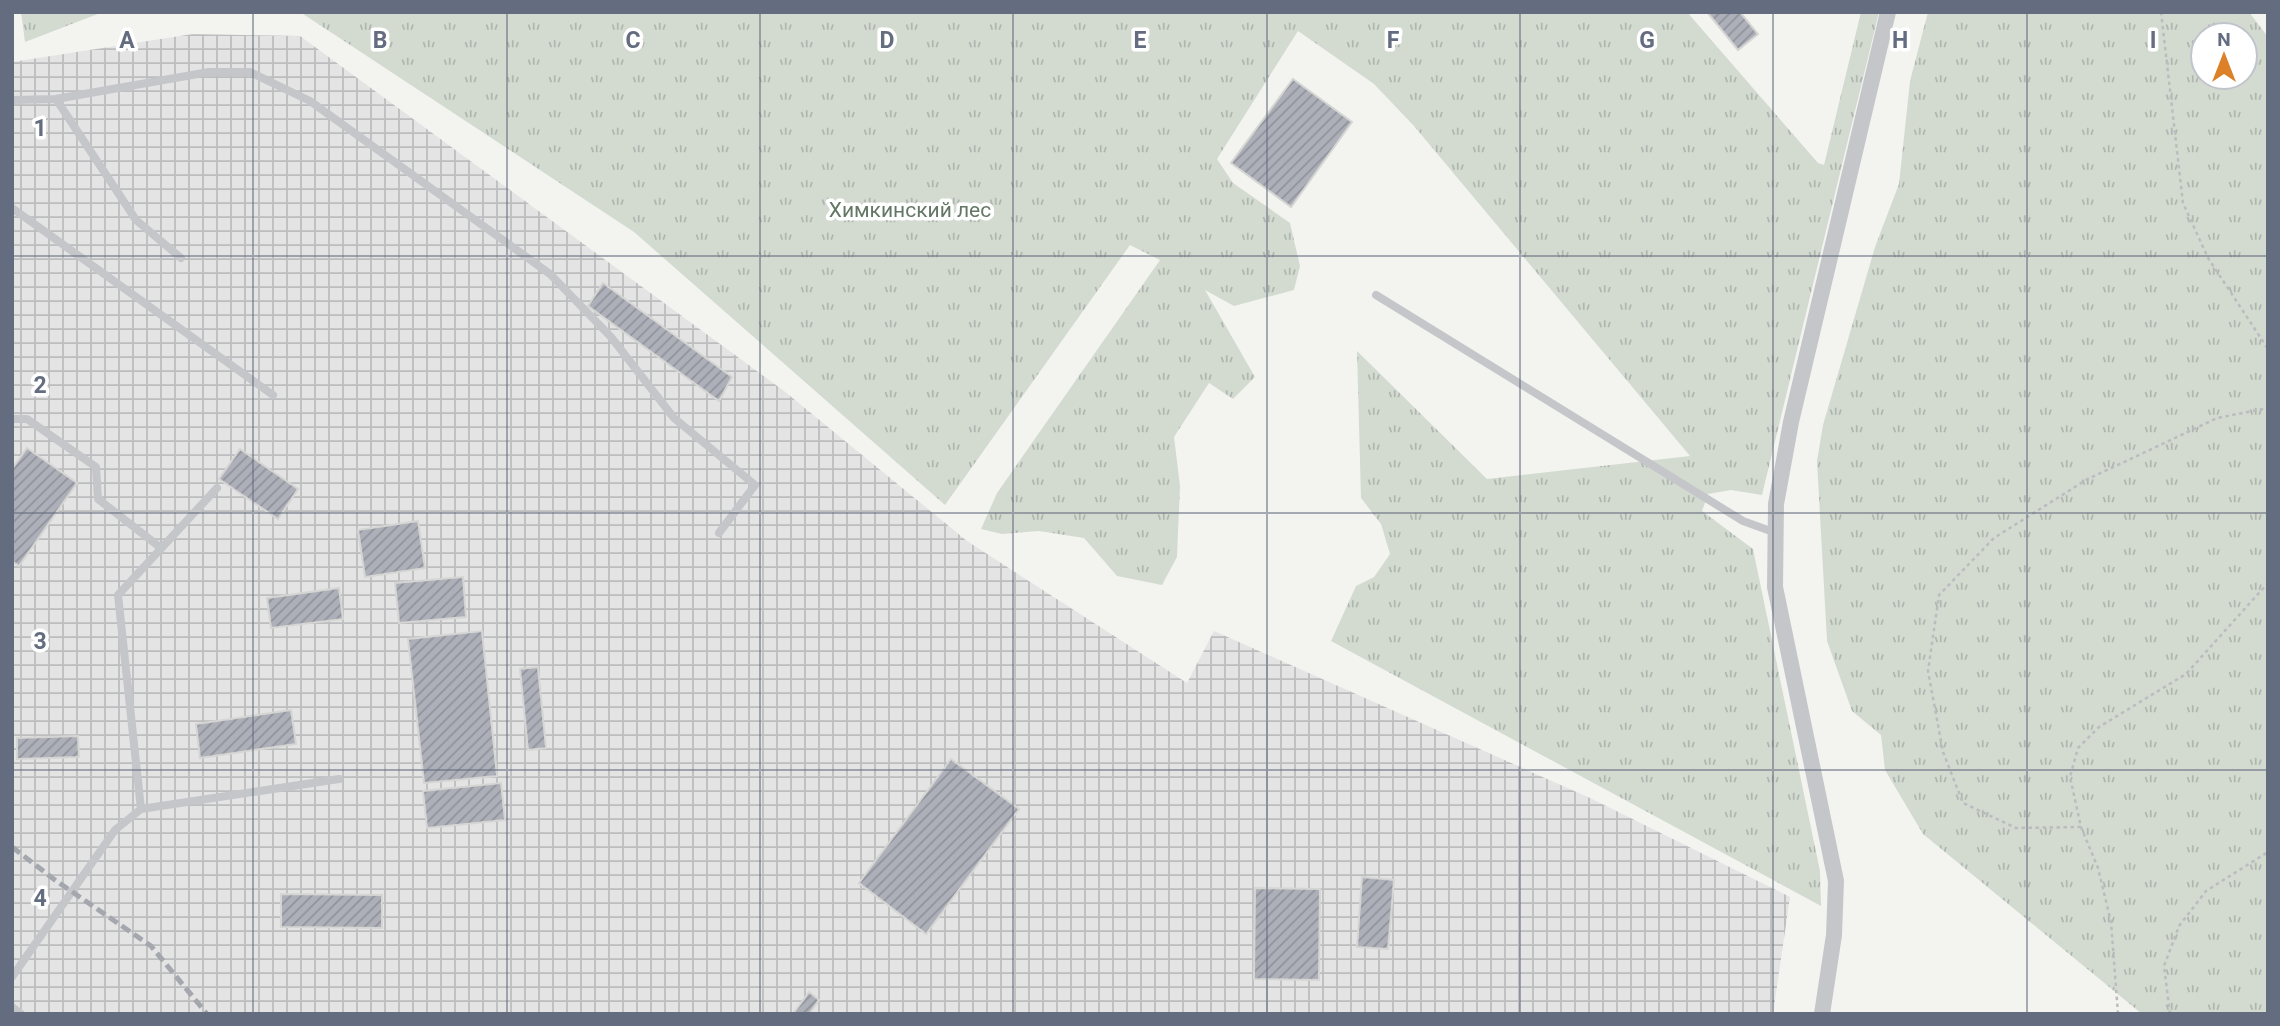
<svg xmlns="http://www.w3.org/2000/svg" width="2280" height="1026" viewBox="0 0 2280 1026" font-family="Roboto,sans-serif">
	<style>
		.industrial { fill: url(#industrial-grid) }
		.park { fill: url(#park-tufts); fill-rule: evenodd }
		.building { fill: url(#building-hatch); stroke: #d5d5d3; stroke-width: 2 }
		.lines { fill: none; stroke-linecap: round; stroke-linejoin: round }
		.path { stroke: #bbbcbf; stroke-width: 2.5; stroke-dasharray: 3.5 3.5; stroke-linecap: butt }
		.lane { stroke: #c4c6ca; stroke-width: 8 }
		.street { stroke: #c4c6ca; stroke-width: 16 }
		.rail { stroke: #a4a7ae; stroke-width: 5; stroke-dasharray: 10 5; stroke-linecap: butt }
		.grid { fill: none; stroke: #646c80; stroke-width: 2; stroke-opacity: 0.55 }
		.labels { text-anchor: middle; stroke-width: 7; stroke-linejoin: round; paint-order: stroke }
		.park-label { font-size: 21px; fill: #637764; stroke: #fff }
		.grid-label { font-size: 23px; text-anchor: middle; font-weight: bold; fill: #646c80; stroke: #fff; stroke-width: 7; stroke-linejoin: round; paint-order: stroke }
	</style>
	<defs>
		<pattern id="industrial-grid" width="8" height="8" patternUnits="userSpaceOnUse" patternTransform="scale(1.75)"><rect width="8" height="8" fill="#e4e4e4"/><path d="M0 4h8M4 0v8" fill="none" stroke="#bcbdbe"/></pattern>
		<pattern id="park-tufts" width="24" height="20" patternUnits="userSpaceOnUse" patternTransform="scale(1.75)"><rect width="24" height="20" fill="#d3dbd1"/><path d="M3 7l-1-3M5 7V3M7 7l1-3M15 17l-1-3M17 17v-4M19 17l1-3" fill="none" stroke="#afb6af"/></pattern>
		<pattern id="building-hatch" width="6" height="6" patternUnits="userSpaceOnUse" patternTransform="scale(1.75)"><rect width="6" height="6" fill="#adb0b8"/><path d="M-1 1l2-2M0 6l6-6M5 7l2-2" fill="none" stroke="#90939b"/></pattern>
	</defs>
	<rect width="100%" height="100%" fill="#f3f4f0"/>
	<path class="industrial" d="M193,34L300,36L784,391L967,541L1187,683L1214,631L1590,798L1790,897L1773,1014H12V62Z"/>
	<path class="park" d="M21,12H103L25,42Z
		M300,12H1687L1818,163L1824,165L1861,12H1879L1762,495L1731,490L1708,494L1702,511L1753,549L1820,871L1821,906L1331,641L1356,586L1374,577L1390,554L1381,524L1361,498L1357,351L1487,479L1690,456L1414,126L1374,84L1298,31L1217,159L1233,183L1290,223L1300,266L1294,290L1234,306L1205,290L1255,377L1233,399L1209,383L1174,437L1180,486L1177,557L1162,585L1117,576L1084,538L1039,531L1002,534L981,529L997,493L1160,260L1130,245L945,505L634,232Z
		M1928,12H2249L2268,37V1014H2142L1923,834L1885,770L1881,735L1852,711L1827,641L1817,461L1823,425L1875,247L1899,184L1910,81ZM2203,35H2245V77H2203Z"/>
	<path class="building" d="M1707,12H1740L1758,34L1738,50Z
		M1293,79L1352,122L1291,207L1231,163Z
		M603,283L732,377L719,401L588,306Z
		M27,448L77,483L19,566L12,561V469Z
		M240,449L298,489L278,519L219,479Z
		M418,521L425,568L365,577L358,530Z
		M463,577L466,617L399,623L395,583Z
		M339,588L343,619L271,628L267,598Z
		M482,631L497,776L424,783L408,639Z
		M538,667L546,748L528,750L520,669Z
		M291,710L296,744L200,758L196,724Z
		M78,736L79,757L17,759V738Z
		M951,759L1019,809L926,934L859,883Z
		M501,783L505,820L427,828L423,791Z
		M1362,877L1394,880L1388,949L1357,947Z
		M1255,888L1320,889L1319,980L1254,979Z
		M281,894L382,895V928L281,927Z
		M809,992L819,1000L809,1014H793Z"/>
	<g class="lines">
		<path class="path" d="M2161,12L2183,203L2208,258L2268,349
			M2081,827L2016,828L1963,803L1943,752L1928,671L1939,595L1994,538L2086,480L2217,418L2268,408
			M2118,1014L2111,922L2098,868L2081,827L2070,777L2078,748L2099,727L2186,674L2268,583
			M2170,1014L2164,966L2179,926L2206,891L2268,852"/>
		<path class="lane" d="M56,99L136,220L181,258
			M12,100L56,99L209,72H250L310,101L550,274L611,337L674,418L755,485L719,533
			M12,208L273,395
			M1376,295L1743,521L1776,533
			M12,419H27L96,467L98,499L161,548
			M141,809L118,595L217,488
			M12,977L115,830L141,809L339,779
			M12,1007L21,1014"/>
		<path class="street" d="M1822,1014L1834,935L1836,881L1775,587L1776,504L1791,422L1888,12"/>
		<path class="rail" d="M12,847L55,880L151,946L207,1014"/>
	</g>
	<path class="grid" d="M253,12V1014M507,12V1014M760,12V1014M1013,12V1014M1267,12V1014M1520,12V1014M1773,12V1014M2027,12V1014M12,256H2268M12,513H2268M12,770H2268"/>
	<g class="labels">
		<g class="park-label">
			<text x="910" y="217">Химкинский лес</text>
		</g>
	</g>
	<g class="grid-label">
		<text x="127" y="48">A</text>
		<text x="380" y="48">B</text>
		<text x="633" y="48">C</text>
		<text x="887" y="48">D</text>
		<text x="1140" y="48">E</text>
		<text x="1393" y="48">F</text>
		<text x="1647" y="48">G</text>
		<text x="1900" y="48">H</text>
		<text x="2153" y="48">I</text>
		<text x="40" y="136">1</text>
		<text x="40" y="393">2</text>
		<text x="40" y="649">3</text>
		<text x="40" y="906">4</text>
	</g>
	<rect width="2280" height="1026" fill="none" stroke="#646c80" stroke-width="28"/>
	<g transform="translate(2224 56)"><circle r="33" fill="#ffffff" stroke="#c1c4cc" stroke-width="2"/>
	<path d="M0-5L12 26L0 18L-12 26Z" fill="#dc8128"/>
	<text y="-10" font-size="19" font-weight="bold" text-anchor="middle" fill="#646c80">N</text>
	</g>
</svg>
